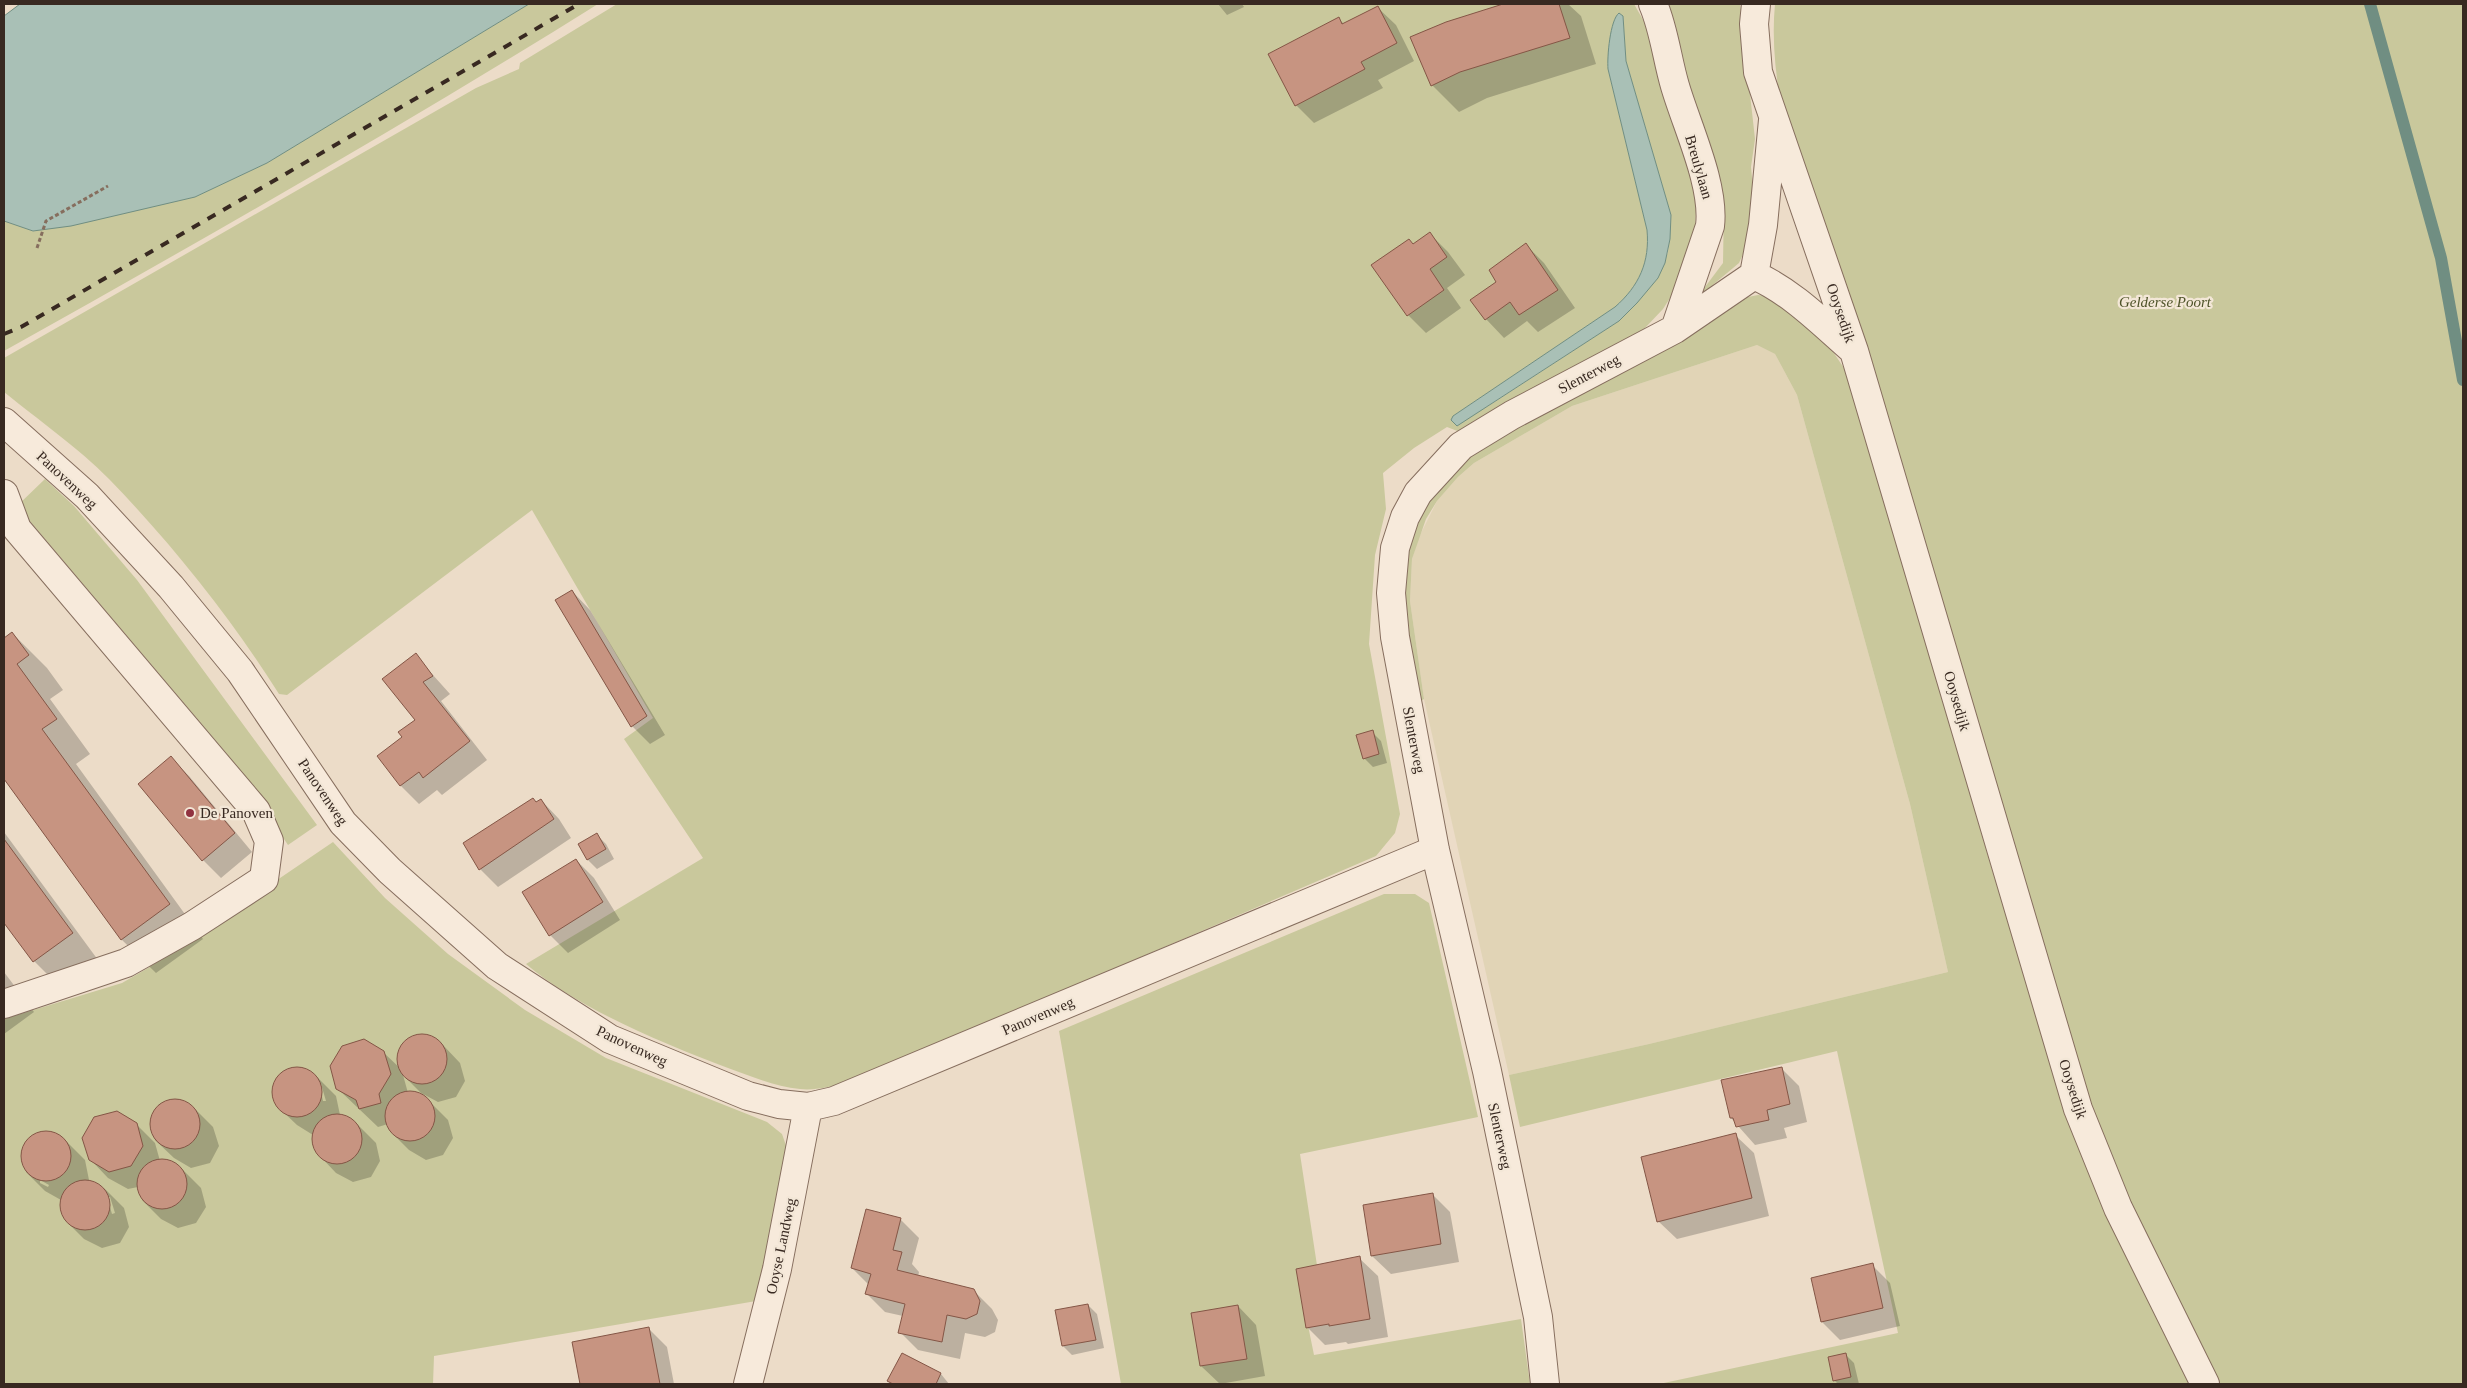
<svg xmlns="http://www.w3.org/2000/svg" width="2467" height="1388" viewBox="0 0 2467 1388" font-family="'Times New Roman',serif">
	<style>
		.farmland { fill: #e1d4b6 }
		.green { fill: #c9c89c; fill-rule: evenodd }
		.water { fill: #a9c0b6; stroke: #708e82 }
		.shadow { fill: #0003; fill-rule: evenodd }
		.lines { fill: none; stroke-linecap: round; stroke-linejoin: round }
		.stream { stroke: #708e82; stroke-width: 12 }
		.building { fill: #c79481; stroke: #845646 }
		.minor-casing { stroke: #866e5e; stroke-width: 30 }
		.path { stroke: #866e5e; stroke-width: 3; stroke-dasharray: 4 2.5; stroke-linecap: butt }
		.minor { stroke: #f7eadb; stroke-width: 28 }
		.rail { stroke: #382921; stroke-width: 4; stroke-dasharray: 9 9; stroke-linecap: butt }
		.poi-dot { fill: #913240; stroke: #f3e7d7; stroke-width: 2 }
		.labels { text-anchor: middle; stroke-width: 4.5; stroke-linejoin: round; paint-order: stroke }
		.street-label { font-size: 15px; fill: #382921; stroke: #f3e7d7 }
		.park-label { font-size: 15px; font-style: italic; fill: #4e5329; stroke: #f3e7d7 }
		.poi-label { font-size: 15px; fill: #382921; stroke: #f3e7d7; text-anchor: start }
	</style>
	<rect width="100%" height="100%" fill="#ecdcc8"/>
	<path class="farmland" d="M1757,345L1775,354L1797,395L1910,804L1948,972L1649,1044L1509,1075L1424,699L1410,601L1412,559L1418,539L1437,501L1458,477L1474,463L1572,406Z"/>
	<path class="green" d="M529,4H598C403,126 204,239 4,351V221L33,231L195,197L267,163Z
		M617,4H1634L1650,32L1661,66L1695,193L1696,205L1695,237L1679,284L1663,309L1644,329L1460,432L1447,427L1414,448L1383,473L1386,509L1375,555L1369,644L1400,814L1395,833L1376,856L846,1084C831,1086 814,1091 800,1089C775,1087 751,1076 728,1068C662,1043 579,1009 526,964L703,858L624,739L653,718L532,510L287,695L279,694C231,618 172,544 109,479C80,449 37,419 4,392V358L476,88L519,69L520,63ZM1623,16L1626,61L1671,215L1668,252L1658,278L1619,321L1485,408L1453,416L1615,307C1639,286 1650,262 1647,230L1608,69L1610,40Z
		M1668,4H1740L1755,139L1751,167L1754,199L1752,234L1739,263L1696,299L1723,263L1724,204L1678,51L1677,31Z
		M1775,4H2463V1384H2216L2157,1271L2081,1092L1785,127C1777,86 1771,45 1775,4Z
		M1758,295L1768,296L1825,340L1846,371L1857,401L1992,870L2070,1116L2198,1384H1659L1898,1333L1837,1051L1520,1127L1509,1075L1649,1044L1948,972L1910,804L1797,395L1775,354L1757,345L1572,406L1474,463L1458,477L1437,501L1426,519L1412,559L1410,601L1424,699L1416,704L1403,599L1408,546L1424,505L1472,451L1743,298Z
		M45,479L74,506L137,580L317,825L288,845L227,754L17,506Z
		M333,842L385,898L448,954L525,1010L606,1058L767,1122L782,1134L790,1157L762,1300L434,1356L433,1384H4V1019L122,983L148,968Z
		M1384,894H1415L1429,903L1478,1117L1300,1154L1318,1272L1298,1276L1314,1355L1521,1319L1530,1384H1121L1059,1031Z"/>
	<path class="water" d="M20,4H529L267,163L195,197L71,226L33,231L4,221V16Z
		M1619,13L1623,16L1626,61L1671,215L1670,239L1665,263L1658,278L1637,303L1619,321L1457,426L1451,420L1453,416L1615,307C1639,286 1650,262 1647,230L1608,69C1607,57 1610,20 1619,13Z"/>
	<path class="shadow" d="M1218,4H1242L1244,7L1227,15Z
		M1508,4H1568L1581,16L1596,64L1487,98L1459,112L1432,85L1446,23Z
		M1377,7L1396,25L1414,61L1378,80L1383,88L1314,123L1296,105L1339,19L1344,24Z
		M1430,234L1448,252L1465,275L1447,288L1461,308L1426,333L1408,315L1414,245Z
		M1526,245L1544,263L1575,308L1538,332L1527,321L1504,338L1486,319L1498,282Z
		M572,591L590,610L665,735L650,744L632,726Z
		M12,633L47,668L63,690L50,699L90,754L76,764L203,939L156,973L121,939L4,777V640Z
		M415,655L450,694L441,701L487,760L442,795L437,790L419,804L401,786L379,756L403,738L416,720Z
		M1372,732L1381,741L1387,763L1373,767L1364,758Z
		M171,758L189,776L252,852L221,878L203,860Z
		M541,800L559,819L571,838L498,887L480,869Z
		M4,832L98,960L61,988L34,961L4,921Z
		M597,835L606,844L614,859L597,869L588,860L579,845Z
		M576,860L594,878L620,920L568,953L550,935Z
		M4,972L34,1012L4,1034Z
		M425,1035L442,1044L460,1063L465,1081L456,1097L438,1102L421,1093L403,1075L408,1093L413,1092L429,1101L448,1120L453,1138L443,1155L426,1160L409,1150L390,1131L388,1124L378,1127L337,1088L383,1052L402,1070L398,1056L407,1039Z
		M301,1067L317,1077L336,1096L340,1115L357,1124L376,1143L380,1161L371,1177L353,1182L336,1173L318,1154L313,1135L297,1125L278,1107L273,1088L282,1072ZM319,1084H321L326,1101H323Z
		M1781,1068L1799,1086L1807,1122L1784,1128L1787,1138L1755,1145L1731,1118Z
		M178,1099L195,1109L213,1127L219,1146L210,1163L191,1168L174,1158L155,1140L150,1121L159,1104Z
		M136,1124L155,1143L160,1161L165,1160L182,1169L201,1188L206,1207L196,1223L178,1228L161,1219L142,1200L138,1187L128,1189L108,1178L90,1159Z
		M49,1132L66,1141L85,1160L89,1180L105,1189L124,1208L129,1227L120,1243L102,1248L84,1239L65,1220L61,1200L45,1191L26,1172L21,1153L31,1137ZM40,1180L49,1185L48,1187L40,1183ZM107,1197H110L115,1213L112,1214Z
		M1735,1135L1754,1153L1769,1216L1677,1239L1658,1221Z
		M1432,1194L1450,1212L1459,1262L1391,1274L1372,1256Z
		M900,1219L919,1238L912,1264L919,1272L918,1277L973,1290L992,1309L998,1320L995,1332L985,1337L965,1333L960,1359L918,1350L900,1332L903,1316L885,1312L867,1294L869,1285L852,1268Z
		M1359,1258L1378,1276L1388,1337L1348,1344L1346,1342L1325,1345L1307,1327Z
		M1872,1265L1890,1283L1900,1326L1840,1340L1822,1322Z
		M1088,1305L1097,1314L1104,1348L1072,1355L1063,1346Z
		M1238,1306L1256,1325L1265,1376L1220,1384L1201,1366L1193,1314Z
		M649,1329L667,1347L674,1384H581L573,1343Z
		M1845,1354L1854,1363L1859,1384H1838L1834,1380Z
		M941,1374L949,1384H892L889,1381Z"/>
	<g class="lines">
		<path class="stream" d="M2370,4L2441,258L2463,380"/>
	</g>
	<path class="building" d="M1503,4H1559L1570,38L1460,72L1431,86L1410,37L1446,22Z
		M1378,6L1397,43L1361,62L1365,69L1295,106L1268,54L1339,17L1342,24Z
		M1430,232L1447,257L1430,269L1444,290L1407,316L1371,265L1409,239L1413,244Z
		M1526,243L1558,290L1519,315L1510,302L1485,320L1470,300L1496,282L1489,270Z
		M572,590L647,716L631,727L555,600Z
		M12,632L29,655L17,664L57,719L42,729L170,904L121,940L4,779V638Z
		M416,653L433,676L423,682L470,741L423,778L419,772L400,786L377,756L402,737L398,732L415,720L382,679Z
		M1373,730L1379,754L1363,759L1356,735Z
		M171,756L235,833L202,861L138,784Z
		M533,798L536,802L541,799L554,819L479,870L463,843Z
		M597,833L606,849L587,860L578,844Z
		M4,839L73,933L33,962L4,923Z
		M576,859L603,902L549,936L522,892Z
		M397 1059a25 25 0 1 1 50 0a25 25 0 1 1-50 0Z
		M364,1039L384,1051L391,1074L379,1094L381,1103L359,1109L356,1100L336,1089L330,1066L342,1046Z
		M1782,1067L1790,1104L1767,1110L1769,1120L1736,1127L1733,1118H1730L1721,1080Z
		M272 1092a25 25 0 1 1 50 0a25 25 0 1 1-50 0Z
		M385 1116a25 25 0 1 1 50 0a25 25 0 1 1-50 0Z
		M150 1124a25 25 0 1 1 50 0a25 25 0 1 1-50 0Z
		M117,1111L137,1123L143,1146L131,1166L109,1172L89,1160L82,1138L94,1117Z
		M312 1139a25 25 0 1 1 50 0a25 25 0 1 1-50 0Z
		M21 1156a25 25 0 1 1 50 0a25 25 0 1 1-50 0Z
		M1736,1133L1752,1198L1657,1222L1641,1157Z
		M137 1184a25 25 0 1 1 50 0a25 25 0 1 1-50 0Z
		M60 1205a25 25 0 1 1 50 0a25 25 0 1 1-50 0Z
		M1433,1193L1441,1244L1371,1256L1363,1205Z
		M866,1209L901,1218L893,1250L902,1252L897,1270L974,1289L980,1301L977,1314L966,1319L947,1315L942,1342L898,1333L905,1304L865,1294L871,1274L851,1268Z
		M1360,1256L1370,1319L1329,1326V1324L1306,1328L1296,1269Z
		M1873,1263L1883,1308L1821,1322L1811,1278Z
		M1088,1304L1096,1340L1062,1346L1055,1310Z
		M1238,1305L1247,1359L1200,1366L1191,1313Z
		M649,1327L660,1384H580L572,1342Z
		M902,1353L941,1373L936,1384H893L887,1381Z
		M1846,1353L1851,1377L1833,1381L1828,1357Z"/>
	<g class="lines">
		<defs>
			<path id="minor" d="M1653,4C1664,29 1667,59 1675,86C1687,127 1715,185 1710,226L1675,329
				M1756,4L1754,24L1758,72L1854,351L2078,1109L2118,1208L2205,1384
				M1754,275C1792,292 1821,322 1853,350
				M4,422L87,496L171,587L240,671L343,823L390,871L497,966L610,1039L748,1096L779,1104L808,1107L834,1101L1435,850
				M4,494L17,529L256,811L269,841L264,879L192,926L126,963L4,1004
				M748,1384L777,1269L808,1107
				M1545,1384L1538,1317L1487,1071L1435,850L1395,637L1391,593L1395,548L1405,517L1418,493L1461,446L1512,415L1675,329L1754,275L1763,225L1773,120"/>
		</defs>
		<use href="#minor" class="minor-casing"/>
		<path class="path" d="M37,248L46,221L108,186"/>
		<use href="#minor" class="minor"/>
		<path class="rail" d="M4,334L21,327L579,4"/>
	</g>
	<circle class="poi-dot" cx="190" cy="813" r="5"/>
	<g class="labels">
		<g class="street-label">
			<text transform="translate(1699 167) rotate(74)" y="5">Breulylaan</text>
			<text transform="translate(1841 313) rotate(71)" y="5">Ooysedijk</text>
			<text transform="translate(1589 374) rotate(-28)" y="5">Slenterweg</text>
			<text transform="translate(67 480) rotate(43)" y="5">Panovenweg</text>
			<text transform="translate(1957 701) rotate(74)" y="5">Ooysedijk</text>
			<text transform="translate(1414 740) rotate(79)" y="5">Slenterweg</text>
			<text transform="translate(323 792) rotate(56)" y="5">Panovenweg</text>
			<text transform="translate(1038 1016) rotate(-23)" y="5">Panovenweg</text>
			<text transform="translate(632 1046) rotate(25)" y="5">Panovenweg</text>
			<text transform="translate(2073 1089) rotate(72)" y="5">Ooysedijk</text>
			<text transform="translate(1500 1136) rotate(78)" y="5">Slenterweg</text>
			<text transform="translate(781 1246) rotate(-78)" y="5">Ooyse Landweg</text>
		</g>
		<g class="park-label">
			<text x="2165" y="307">Gelderse Poort</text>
		</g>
		<g class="poi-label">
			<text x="200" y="818">De Panoven</text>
		</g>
	</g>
	<rect width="2467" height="1388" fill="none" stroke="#382921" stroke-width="10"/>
</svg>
